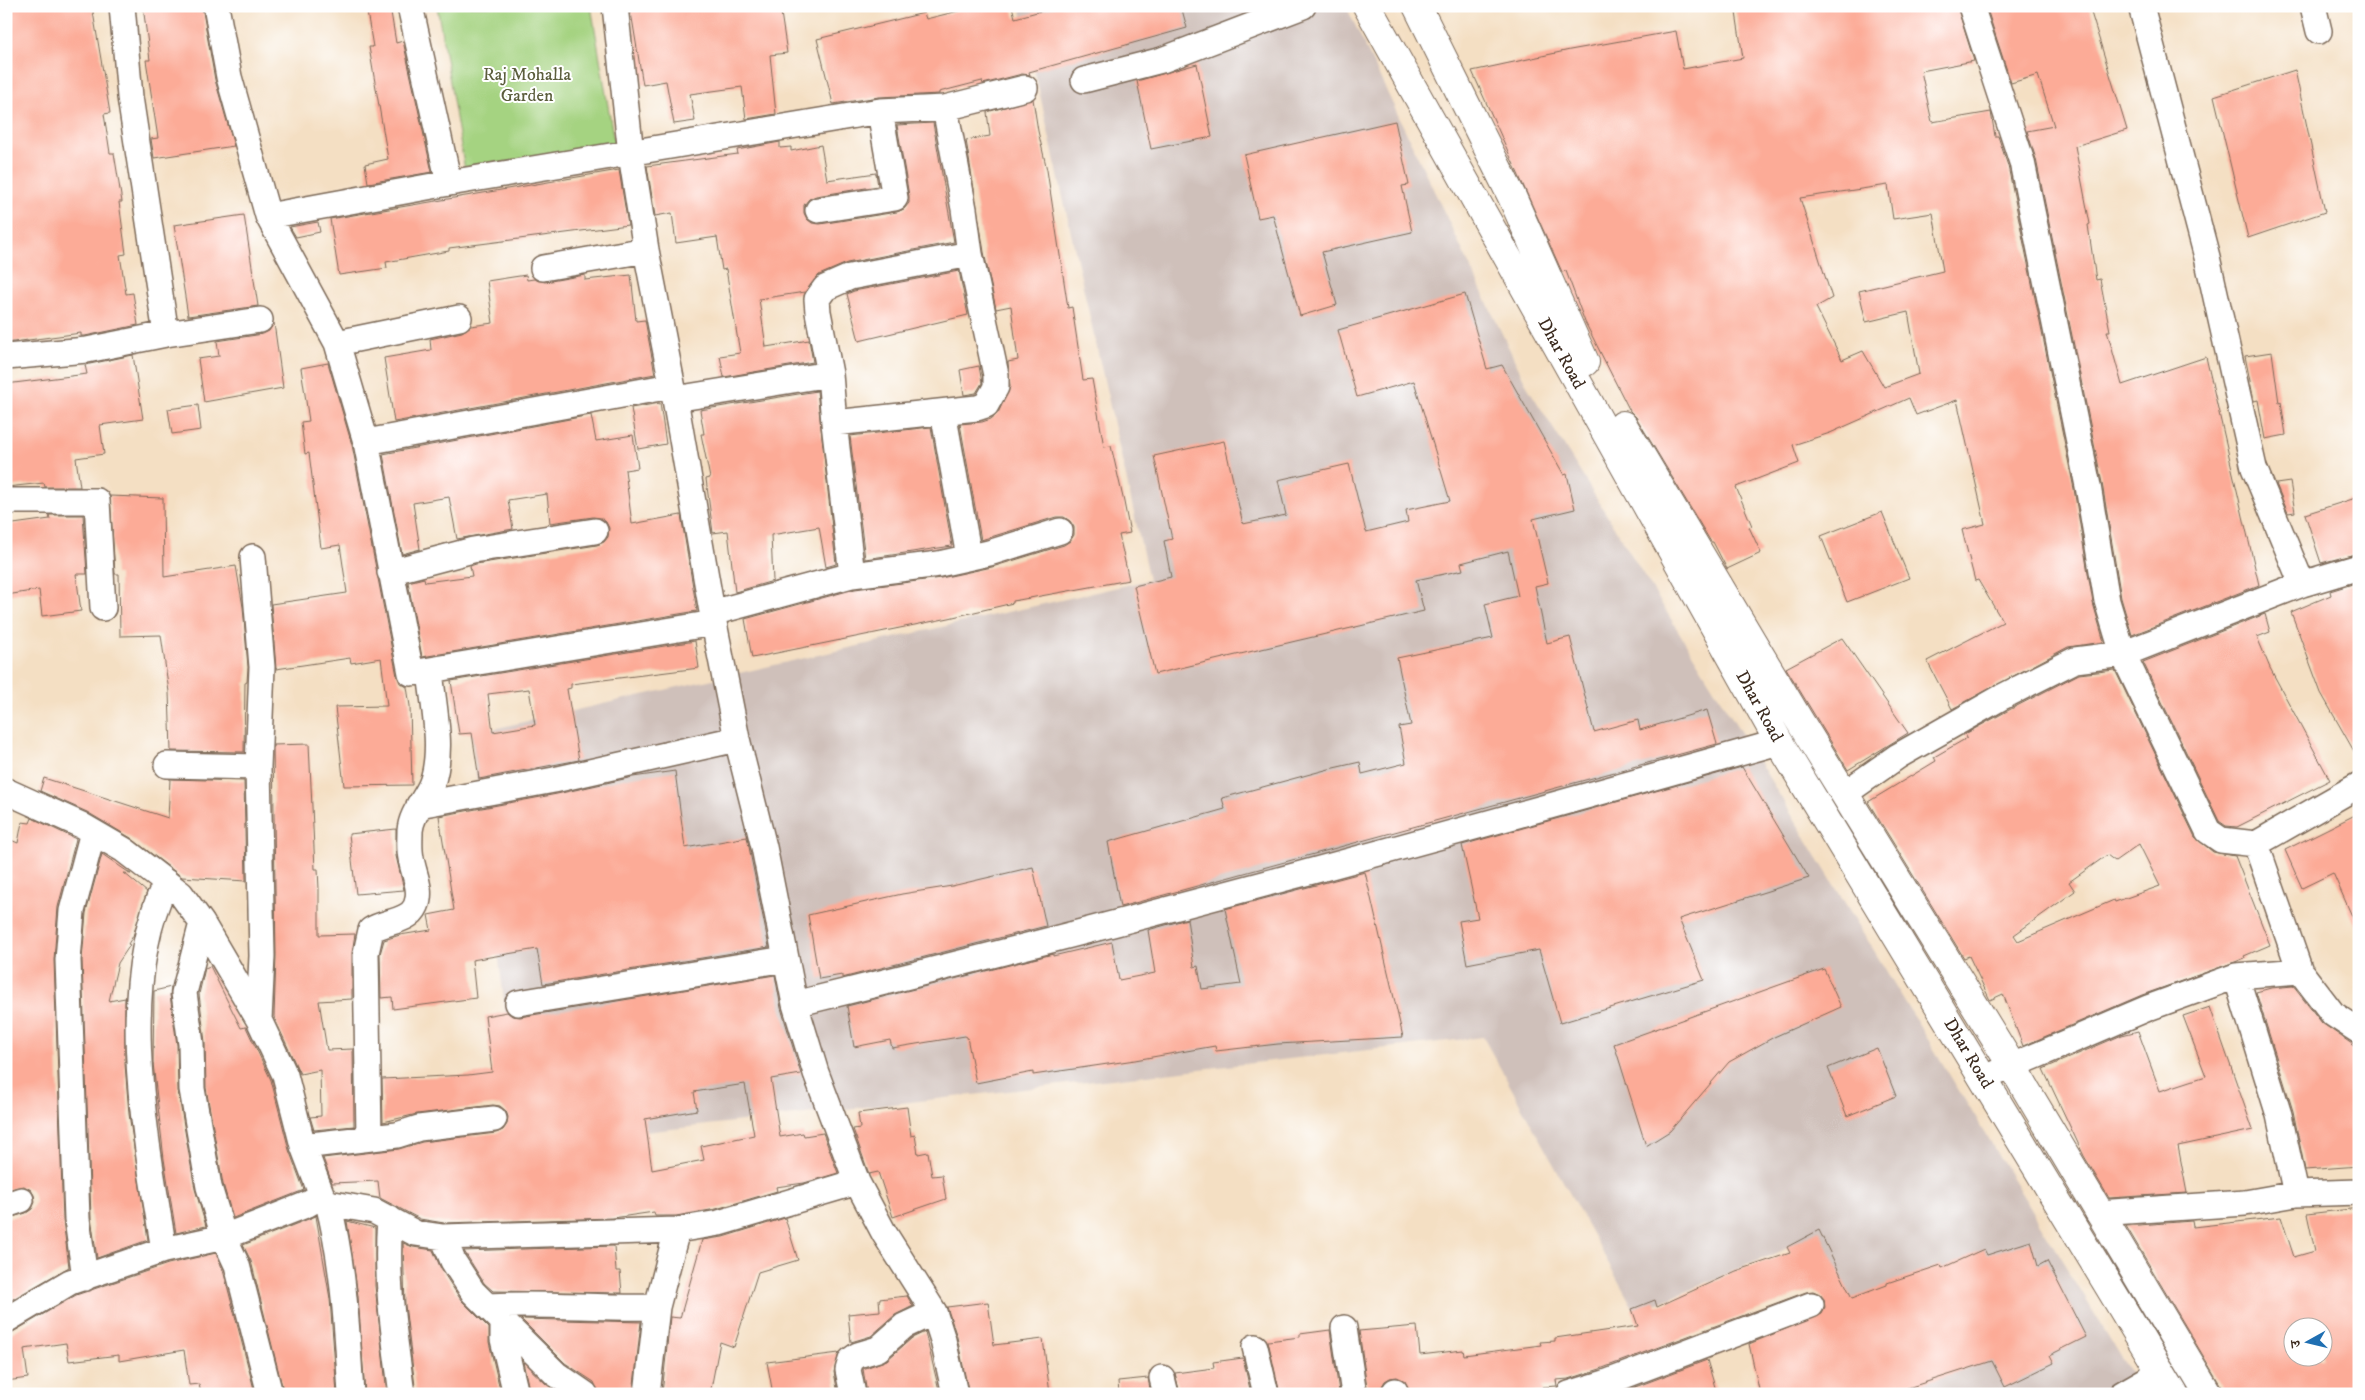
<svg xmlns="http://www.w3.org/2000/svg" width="2365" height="1400" viewBox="0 0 2365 1400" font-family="'IM FELL DW Pica','Noto Serif Devanagari',serif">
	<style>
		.industrial { fill: #cfc0ba }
		.green { fill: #a5d381; stroke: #707e50 }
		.building { fill: #fcab97; fill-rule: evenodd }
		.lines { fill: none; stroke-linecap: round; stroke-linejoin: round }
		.minor-casing { stroke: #7c6958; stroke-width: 28 }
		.major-casing { stroke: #7c6958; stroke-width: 30 }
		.minor { stroke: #fff; stroke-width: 25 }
		.major { stroke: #fff; stroke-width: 28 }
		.labels { text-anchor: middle; stroke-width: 4; stroke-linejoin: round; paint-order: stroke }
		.park-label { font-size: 18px; fill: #5b5d3c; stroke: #fff }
		.street-label { font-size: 18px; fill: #3b2a1e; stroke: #fff }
	</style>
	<rect width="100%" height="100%" fill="#fff"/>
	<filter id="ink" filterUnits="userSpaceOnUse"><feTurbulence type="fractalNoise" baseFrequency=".02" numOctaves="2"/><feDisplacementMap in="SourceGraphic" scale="10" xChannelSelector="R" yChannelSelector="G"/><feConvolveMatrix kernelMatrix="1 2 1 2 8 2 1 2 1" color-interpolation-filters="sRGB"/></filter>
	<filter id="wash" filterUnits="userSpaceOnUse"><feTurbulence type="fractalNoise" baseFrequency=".0096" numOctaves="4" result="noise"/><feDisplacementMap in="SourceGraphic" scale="20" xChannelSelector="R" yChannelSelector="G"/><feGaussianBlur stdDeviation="1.12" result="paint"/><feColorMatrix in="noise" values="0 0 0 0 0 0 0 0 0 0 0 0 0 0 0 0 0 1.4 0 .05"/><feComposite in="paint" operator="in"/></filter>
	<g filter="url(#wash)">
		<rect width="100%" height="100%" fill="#f4dfc3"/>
		<path class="industrial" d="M1020,6H1346L1527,386L1771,781L2133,1377L2102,1394H1864L1813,1237L1636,1313L1483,1037L522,1146L471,734L1149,580Z"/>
		<path class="green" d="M437,6H591L615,147L466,176Z"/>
		<g id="blocks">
			<path class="building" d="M6,6H92L110,113L104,114L110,153H114L122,202H119L126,254L120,255L126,294L133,293L138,325L85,336H81V333L6,343Z
				M143,6H202L215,80L234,146L154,158L151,139L158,138L146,60H150Z
				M366,6H390L396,43L403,41L432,172L368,183L365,164L388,159L369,47H373Z
				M630,6H780L787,53L770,55L776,114L746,119L742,87L690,94L695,121L674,124L666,81L643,85Z
				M979,6H1012L1015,18L1059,6H1181L1187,28L1029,72L1030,75L1022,74L983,84L982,81L939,92V94L879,97L833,104L817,39L924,13L926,19Z
				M1735,6H1957L1974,61L1921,71L1932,122L1991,112L1995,136H1998L2008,166L2074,489L2093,603L2104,642L2068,647L1952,709L1927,661L2003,622L1978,580L1975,581L1962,530L1985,524L1957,400L1916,415L1909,398L1830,433L1793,445L1799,463L1736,487L1752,526L1749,527L1761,553L1727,569L1713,542H1711L1636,417L1630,411L1585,322L1566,271L1562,272L1472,71L1570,50L1676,31L1683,69L1743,58ZM1888,185L1893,219L1933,213L1943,271L1859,291L1866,322L1908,312L1919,374L1884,387L1863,351L1842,360L1816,307L1832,298L1800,198Z
				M1986,6H2089L2127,130L2075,146L2090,224L2088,225L2096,280L2100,279L2110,331H2107L2122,385L2206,357L2259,585L2132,635L2121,598L2102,483L2036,159L2027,131L2054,126L2038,75L2011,83Z
				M1197,64L1212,137L1151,149L1137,81Z
				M2295,70L2325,212L2248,238L2214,96Z
				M1033,99L1038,131L1047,170L1068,308L1072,307L1083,380L1092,379L1104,447L1111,446L1124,502L1130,533L1119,535L1129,580L1013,601V603L949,618L752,658L745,619L855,589L941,578L992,567L1064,545L1070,541L1074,535V527L1070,521L1064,517H1056L981,540L960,424L982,422L991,419L998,413L1010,387L1008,362L1018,360L1011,306L996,309L984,252L966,140L990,136L987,112Z
				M1395,121L1409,185L1402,186L1412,232L1322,252L1337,305L1300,316L1273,215L1258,218L1244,155Z
				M933,123L954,242L847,263L819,275L805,292L759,299L766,347L809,340L813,362L724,377L720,356L740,353L726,269L722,270L717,237L676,243L672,213L655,216L647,166L738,154L737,150L780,142V148L791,147V151L821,145L827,180L876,173L878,186L816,196L809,199L804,205V213L807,219L812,223L820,224L897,212L904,209L909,203V196L897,125Z
				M619,170L628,225L449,248V251L386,262L387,268L339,275L330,219Z
				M244,215L258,306L188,316L174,225Z
				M318,222L320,232L296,237L290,227Z
				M959,271L968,315L859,341L847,294L854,291Z
				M526,275L527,280L534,279L545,282L585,275V280L631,275L636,321L645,320L655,374L394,422L384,358L431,350L430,339L462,332L471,326L493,323L487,281Z
				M1465,294L1487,369L1502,365L1564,475L1567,474L1575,509L1533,519L1548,583L1535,586L1547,643L1570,637L1594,732L1638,720L1640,730L1707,710L1717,744L1120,907L1108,842L1225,809L1222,798L1329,769L1360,762L1362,774L1406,763L1399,727L1411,725L1397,658L1493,638L1485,604L1518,596L1508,551L1461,563L1463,570L1416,580L1424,611L1155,674L1134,586L1171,577L1164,541L1172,539L1154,456L1224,441L1243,524L1286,515L1278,480L1349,464L1366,532L1408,522L1406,510L1450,501L1414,381L1357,397L1338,330Z
				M274,323L283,388L204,402L198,359L219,356L217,341L263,334L269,331Z
				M2272,352L2279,403L2281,402L2286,435L2265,439L2258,400L2254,401L2245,356Z
				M133,355L143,419L100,425L104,454L76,458L80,487H45L44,483L6,487V384L87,374L85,365Z
				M328,363L352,445L397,676L400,683L407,687L410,706L412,785L344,786L335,707L387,706L381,658L351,663L350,658L276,669L271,604L347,593L340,545L321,548L309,453L305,454L301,422L309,421L301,368Z
				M979,366L982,383L976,393L964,395L960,370Z
				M817,391L836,564L826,567L819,527L771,535L773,581L735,592L728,531L713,533L706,479L710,478L701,434H704L700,410Z
				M660,403L666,444L638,449L631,408Z
				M198,405L201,430L172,434L168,409Z
				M591,415L596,441L633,435L638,468L625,470L632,524L681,515L697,611L422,657L408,582L424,578L425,582L472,576L470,566L476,564L597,545L604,542L608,537L609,528L606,522L601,518L593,517L550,523L547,494L508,500L513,529L457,539L449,497L413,503L420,549L402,554L383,454Z
				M931,427L952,546L865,559L850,436Z
				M2290,482L2295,512L2288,513L2276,484Z
				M110,496L163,498L164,577L236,566L243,607L248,667L247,682L245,683L244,752L171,751L169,692L161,635L120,636L119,574H115Z
				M2359,497V553L2321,563L2305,514Z
				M1882,512L1909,578L1847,602L1821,536Z
				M49,515H83L87,574H76L81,611L42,616L39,590L6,595V525L50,519Z
				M2359,582V760L2321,693L2291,612L2331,595L2330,591Z
				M2265,614L2270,632L2257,637L2270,668L2330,780L2237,827L2226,826L2219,821L2143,662Z
				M1842,638L1908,733L1848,770L1786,668Z
				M695,641L699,668L571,684V688L567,689L579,760L479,779L472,733L459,734L451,681ZM529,689L535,725L493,732L488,694Z
				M2115,670L2195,837L2213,852L2235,856L2270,945L2244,956L2245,958L2235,962L2142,995L2023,1046L2003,994L1990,1000L1969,956L1964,958L1868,802L1936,761L1934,757L1967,738L1965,734L2009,710L2079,674ZM2139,844L2160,886L2115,902L2114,900L2018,941L2014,935L2075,891L2069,882L2107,855L2115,861Z
				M309,744L315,869H318L319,889V935L355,934L352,953V999L319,1001L327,1050L353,1049L354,1126L314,1130L310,1117L321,1116L320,1070L300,1074L274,1017L276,956L273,745Z
				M1742,767L1809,878L1679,919L1704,980L1560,1023L1539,950L1467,964L1459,921L1478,918L1462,845Z
				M675,771L685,848L747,837L769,947L543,984L537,949L472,960L476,998L393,1009L392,997L381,998L380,954L384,940L400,935L431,930L428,915L454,910L439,816L557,794L633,777Z
				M44,778L168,818L170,779L244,781L246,881L182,877L131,838L87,812L40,791Z
				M2359,813V932L2333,873L2302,888L2285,850Z
				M32,818L76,839L58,907L54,960L63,1220L69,1267L6,1303V1219L26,1213L32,1209L35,1202L34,1195L31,1190L24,1186L6,1190V838L18,843L22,822L30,823Z
				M396,829V856L404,890L356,894L349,834Z
				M102,854L131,874L124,873L147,892L133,936L128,944L130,945L118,963L109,1001L125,998V1064L129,1114L148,1240L97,1258L91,1218L82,960L86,913Z
				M1033,867L1046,926L842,978V975L819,979L808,915L902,894L952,886Z
				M1365,872L1403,1037L1278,1044L1216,1051L1215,1046L1135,1060L1033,1075V1072L976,1083L967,1037L965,1036L892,1048L890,1040L854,1047L847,1006L1053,954V956L1112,942L1119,980L1155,973L1148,930L1187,919L1194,967L1198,966L1202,989L1241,984L1225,909Z
				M210,966L241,1028L246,1027L271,1080L289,1150L304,1190L233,1218L223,1184L206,1088L205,1042L199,994L205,968Z
				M1824,969L1841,1007L1774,1037L1729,1062L1670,1131L1646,1146L1614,1044Z
				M775,975L781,1008L801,1074L771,1079L780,1137L803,1133L804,1136L823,1133L838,1173L804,1183L776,1187L777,1191L716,1209L676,1216H655L654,1212L613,1218L444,1223L420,1219L380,1198L378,1181L332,1183L323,1158L399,1149L422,1142L496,1133L503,1130L507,1124L508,1117L506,1111L500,1106L493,1105L417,1114L383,1122L382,1079L468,1075L492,1072L485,1016L507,1012L512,1016L520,1017ZM745,1084L754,1135L701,1146L704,1160L652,1170L645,1119L697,1110L694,1092Z
				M2293,986L2322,1023L2359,1049V1166L2305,1170L2293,1111L2256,992L2271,988Z
				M171,987L170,995L177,1045L178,1091L195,1189L206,1226L176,1233L164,1159L153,1063L154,991Z
				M2210,1007L2253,1130L2178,1146L2187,1193L2109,1198L2084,1156L2043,1069L2122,1035L2138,1031L2160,1091L2206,1076L2183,1016Z
				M1877,1048L1896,1096L1847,1116L1828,1068Z
				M907,1107L911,1136L915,1135L918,1154L928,1152L932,1176L942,1175L946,1199L893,1217L878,1172L869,1174L853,1129L860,1128L858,1113Z
				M2359,1208V1394H2224L2221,1386L2126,1226L2192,1221L2193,1227L2281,1217L2294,1257L2315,1251L2307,1214ZM2292,1328H2322V1358H2292Z
				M316,1216L330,1299L337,1394H284L251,1261L243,1245Z
				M785,1218L798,1260L758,1272L734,1347L720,1342L710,1394H662L670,1317L680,1318L702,1240L723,1237Z
				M347,1221L375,1228V1286L387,1394H365L358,1296Z
				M1819,1230L1852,1298L1887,1285V1283L1941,1265L1942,1268L1984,1249L1987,1255L2031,1241L2038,1266L2047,1261L2086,1337L2050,1355L2054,1363L2005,1387L1992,1361L1889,1394H1760L1749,1344L1822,1314L1825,1308L1824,1299L1820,1294L1813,1291L1806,1292L1600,1369L1569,1379L1556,1380L1557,1386L1542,1387L1543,1392L1410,1394L1405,1381L1397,1377L1390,1378L1385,1381L1381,1388V1394H1368L1359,1331L1417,1326L1420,1355L1463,1350L1464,1355L1541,1345L1540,1342L1555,1341V1338L1638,1326L1632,1309L1655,1300L1657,1307L1736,1271L1790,1253L1787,1247Z
				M403,1243L413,1247L433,1250L441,1269L461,1300L489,1328V1342L501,1394H416L405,1305Z
				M614,1246L616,1271H620L622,1293L493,1291L484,1283L464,1251Z
				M216,1253L223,1270L255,1393L201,1394L199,1384L189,1385L184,1350L119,1361V1355L69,1361L66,1343L24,1349L28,1378L6,1381V1334L13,1332L76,1295L168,1264Z
				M907,1296L913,1306L895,1315L871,1336L851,1342L848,1314L880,1311L879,1299Z
				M988,1302L994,1345L1043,1339L1050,1394H969L957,1337L947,1307Z
				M521,1319L641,1322L633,1394H599L594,1382L565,1363Z
				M1330,1330L1339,1392L1280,1394L1268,1341L1300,1337V1334Z
				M925,1332L940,1394H867L863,1369L887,1360L912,1338Z
				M839,1353L834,1372L838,1394H773L767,1362Z
				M1243,1358L1251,1394H1180L1175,1373L1214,1368L1213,1362Z
				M1707,1360L1717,1394H1632L1630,1389Z
				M523,1362L546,1384L559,1394H530Z
				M1148,1378L1151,1394H1119L1118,1381Z"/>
		</g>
	</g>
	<g filter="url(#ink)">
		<use href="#blocks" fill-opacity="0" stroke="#7c6958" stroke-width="1"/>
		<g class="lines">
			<defs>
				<path id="minor" d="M122,6L130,97L166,334
					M216,6L229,77L268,216L337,343
					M410,6L449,183
					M615,6L631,154L646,250L675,399L714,623L737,739L764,847L795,1004L816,1073L857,1182L884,1233L934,1312L943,1340L955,1394
					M1971,6L2022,162L2088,486L2107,601L2123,654L2208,831L2221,840L2256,844L2300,971L2333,1014L2359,1031
					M2141,6L2207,257L2254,468L2302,584
					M2313,6L2319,31
					M1084,80L1162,60L1303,6
					M818,210L895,198L880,111
					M268,216L449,183L880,111L945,108
					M543,268L646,250
					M6,357L87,350L166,334L260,320
					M675,399L830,374
					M943,412L969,557
					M834,423L830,374L818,312L817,299L825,288L850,277L970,254
					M366,442L337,343L459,318
					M6,501H97L103,608
					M253,557L262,667L258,767L262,956L259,1020
					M390,572L473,550L595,531
					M852,575L834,423L977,408L986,405L996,387V375L970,254L964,209L945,108L1025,88
					M712,613L852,575L939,564L989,553L1060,531
					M430,670L411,673L366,442L671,386
					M167,765L258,767
					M6,791L81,825L124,850L181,894L202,923L259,1020L285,1075L303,1146L322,1196L328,1203L374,1211L415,1233L443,1237L677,1230L719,1223L857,1182
					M1844,794L1898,756L2002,697L2075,660L2123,654L2302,584L2359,567
					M419,805L554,780L737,739
					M2256,844L2359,785
					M202,923L184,993L191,1044L192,1089L209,1187L224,1237L237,1265L270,1394
					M2236,976L2279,1115L2296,1194
					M518,1003L785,959
					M795,1004C1125,924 1452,834 1779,742
					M1984,1078L2148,1008L2236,976L2300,971
					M369,1137L366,953L371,930C385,921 409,922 416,906C423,890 413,873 411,858C409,849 410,839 410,831C411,813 426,799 432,783C444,748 433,706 430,670L714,623
					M303,1146L397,1135L419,1128L494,1119
					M328,1203C344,1265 347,1330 351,1394
					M6,1205L21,1200
					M2098,1213L2245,1203L2296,1194L2359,1192
					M390,1219C385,1278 394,1335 402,1394
					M443,1237L453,1261L473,1292L556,1374L585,1394
					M164,1250C146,1139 115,988 166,882
					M85,1278L77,1219L68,960L72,911L93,832
					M487,1306C544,1302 600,1309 657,1307
					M6,1320L70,1282L164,1250L224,1237L308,1204L322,1196
					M503,1323V1339L516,1394
					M1344,1328L1354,1394
					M1255,1347L1266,1394
					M1162,1378L1166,1394
					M1395,1391L1396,1394
					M647,1394L657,1307L677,1230
					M853,1394L848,1370L851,1360L858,1355L878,1349L904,1326L934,1312
					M1569,1394L1605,1383L1811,1305
					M2122,1394L2162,1371"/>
				<path id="major" d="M1367,6L1779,742L2174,1394
					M1417,6L1512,197L1585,362
					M1623,425L1799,720L2012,1066L2208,1394"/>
			</defs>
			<use href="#minor" class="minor-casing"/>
			<use href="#major" class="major-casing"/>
			<use href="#minor" class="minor"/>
			<use href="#major" class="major"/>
		</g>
	</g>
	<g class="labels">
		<g class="park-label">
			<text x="527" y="80">Raj Mohalla<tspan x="527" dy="21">Garden</tspan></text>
		</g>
		<g class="street-label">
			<text transform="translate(1562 353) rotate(61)" y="6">Dhar Road</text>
			<text transform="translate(1760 706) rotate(61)" y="6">Dhar Road</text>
			<text transform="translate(1969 1053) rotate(59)" y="6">Dhar Road</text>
		</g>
	</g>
	<rect width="2365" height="1400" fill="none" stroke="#fff" stroke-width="25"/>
	<g transform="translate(2308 1342) rotate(262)"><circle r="24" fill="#ffffff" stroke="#b1aaa5"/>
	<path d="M0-4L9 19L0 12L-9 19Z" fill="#1f6fb2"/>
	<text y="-8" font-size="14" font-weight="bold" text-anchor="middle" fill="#3b2a1e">उ</text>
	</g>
</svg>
